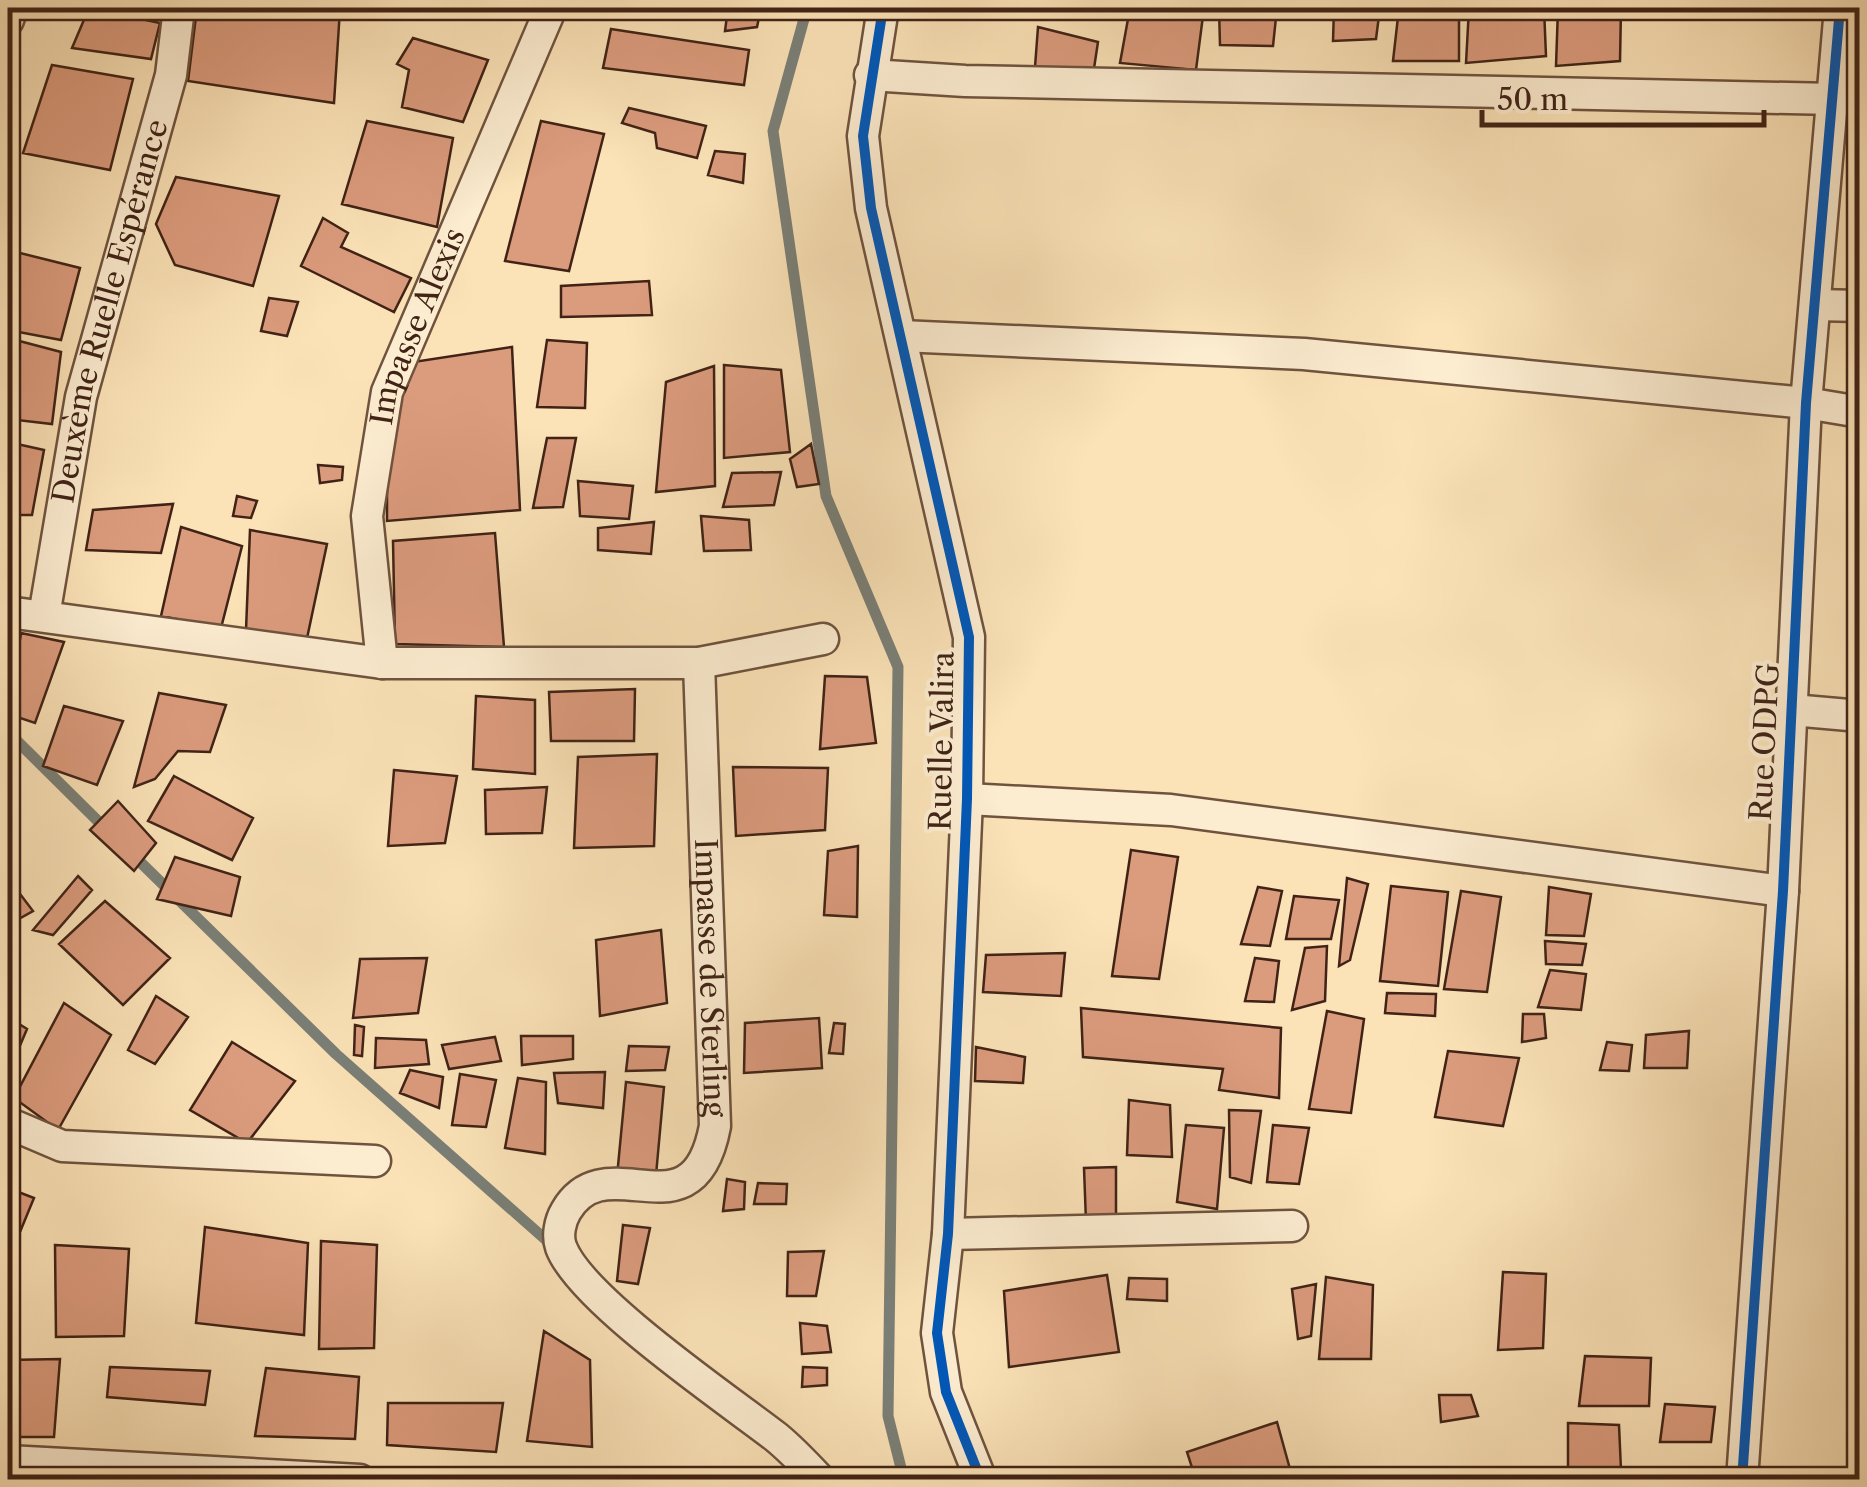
<svg xmlns="http://www.w3.org/2000/svg" width="1867" height="1487" viewBox="0 0 1867 1487" font-family="'Libre Caslon Text',serif">
	<style>
		.lines { fill: none; stroke-linecap: round; stroke-linejoin: round }
		.stream { stroke: #7a7f77; stroke-width: 11 }
		.building { fill: #db9b7d; stroke: #402316; stroke-width: 2.5 }
		.minor-casing { stroke: #6f533e; stroke-width: 35 }
		.minor { stroke: #fcecd0; stroke-width: 30 }
		.cycleway-casing { stroke: #fcecd0; stroke-width: 16 }
		.cycleway { stroke: #0057b8; stroke-width: 10 }
		.labels { text-anchor: middle; stroke-width: 8; stroke-linejoin: round; paint-order: stroke }
		.street-label { font-size: 30px; fill: #402316; stroke: #fcecd0 }
	</style>
	<rect width="100%" height="100%" fill="#fbe2b7"/>
	<filter id="stains"><feTurbulence type="fractalNoise" baseFrequency=".002" numOctaves="4"/><feColorMatrix values="0 0 0 0 .2 0 0 0 0 .09 0 0 0 0 .02 0 0 0 .5 -.17"/></filter>
	<radialGradient id="worn" r=".72"><stop offset=".6" stop-color="#630" stop-opacity="0"/><stop offset="1" stop-color="#630" stop-opacity=".3"/></radialGradient>
	<g class="lines">
		<path class="stream" d="M807,8L773,131L826,496L898,667L888,1416L904,1480
			M8,732L108,831
			M132,854L336,1054L554,1247"/>
	</g>
	<path class="building" d="M89,8L160,23L151,59L72,48Z
		M197,8L340,9L334,103L188,81Z
		M441,8H535L533,19Z
		M728,8H761L757,27L725,31Z
		M1065,8H1119L1118,18H1063Z
		M1130,8H1204L1196,70L1120,63Z
		M1219,8H1277L1273,46L1220,45Z
		M1334,8H1380L1376,39L1333,41Z
		M1399,8H1459V61H1393Z
		M1469,8H1544L1546,56L1466,63Z
		M1558,8H1621L1620,61L1556,66Z
		M1038,27L1098,42L1093,75L1035,67Z
		M611,29L749,50L744,85L603,68Z
		M413,38L488,60L463,122L402,107L409,70L397,64Z
		M52,65L133,79L110,170L23,153Z
		M629,108L706,126L697,158L657,148L655,133L622,123Z
		M367,121L453,138L437,227L342,204Z
		M541,121L604,134L569,271L505,261Z
		M715,151L745,154L743,183L708,175Z
		M176,177L279,196L253,286L175,265L156,224Z
		M323,218L348,233L341,247L411,278L394,312L301,266Z
		M8,250L80,268L61,340L8,330Z
		M649,281L652,315L561,317V286Z
		M269,298L298,302L287,336L261,331Z
		M8,338L61,352L52,424L8,419Z
		M547,340L587,343L585,408L537,407Z
		M512,347L520,510L387,521V366Z
		M724,365L781,370L790,452L724,458Z
		M714,366L715,486L656,492L666,382Z
		M547,438H576L563,507L533,508Z
		M8,442L44,450L32,515H8Z
		M811,444L819,484L797,487L790,459Z
		M318,465L343,467L342,480L320,483Z
		M781,472L774,505L723,507L732,473Z
		M578,481L633,486L629,519L580,516Z
		M237,496L257,501L251,518L233,516Z
		M173,504L161,553L86,550L93,510Z
		M701,516L749,520L751,550L704,551Z
		M654,522L651,554L598,550V528Z
		M181,527L242,546L221,628L161,616Z
		M250,530L327,544L306,643L246,630Z
		M495,533L504,647L395,644L393,541Z
		M21,633L64,642L35,723L8,714Z
		M825,676L867,677L876,743L820,749Z
		M635,689L634,741H551L549,692Z
		M159,693L226,705L210,752L178,751L155,779L134,787Z
		M476,696L535,700V774L473,769Z
		M64,706L123,721L97,785L43,766Z
		M657,754L654,846L574,848L578,757Z
		M733,767L828,768L825,830L736,836Z
		M394,770L457,776L445,843L388,846Z
		M174,776L253,818L232,860L148,821Z
		M547,787L542,833L486,834L485,790Z
		M118,801L156,843L134,871L90,830Z
		M858,846L857,917L824,915L828,851Z
		M1131,850L1178,857L1159,979L1112,976Z
		M175,857L240,877L231,916L157,899Z
		M78,876L92,890L53,935L33,930Z
		M1347,878L1368,884L1350,960L1339,966Z
		M11,882L33,911L17,920L8,910Z
		M1391,886L1448,892L1438,986L1380,981Z
		M1258,887L1282,891L1270,946L1241,944Z
		M1549,887L1591,894L1584,936L1546,935Z
		M1461,891L1501,897L1487,992L1444,989Z
		M1294,896L1339,900L1331,939H1286Z
		M105,901L170,958L123,1005L59,944Z
		M661,930L667,1003L600,1016L596,940Z
		M1545,941L1586,944L1582,965L1546,964Z
		M1327,946L1325,1001L1292,1010L1305,948Z
		M1065,953L1061,996L983,992L986,955Z
		M427,958L418,1013L353,1018L360,959Z
		M1255,958L1279,961L1274,1002L1245,1001Z
		M1550,970L1586,974L1581,1010L1538,1007Z
		M1387,993L1436,994L1435,1016L1385,1013Z
		M156,996L188,1017L155,1064L128,1050Z
		M64,1003L111,1035L58,1130L14,1098Z
		M1081,1008L1281,1028L1279,1098L1219,1090L1223,1069L1083,1057Z
		M1327,1011L1364,1019L1351,1113L1309,1109Z
		M1523,1014H1544L1546,1038L1522,1042Z
		M8,1017L27,1029L8,1074Z
		M819,1018L822,1068L744,1073L745,1023Z
		M834,1023L845,1024L843,1054L829,1053Z
		M355,1025L364,1027L362,1056L354,1055Z
		M1689,1031L1687,1068H1644L1646,1035Z
		M521,1036H573V1059L522,1065Z
		M495,1037L501,1061L449,1069L442,1045Z
		M376,1038L426,1040L429,1064L375,1068Z
		M232,1042L295,1081L247,1143L190,1110Z
		M1607,1042L1632,1045L1629,1071L1600,1070Z
		M629,1046L669,1047L665,1070L626,1071Z
		M976,1047L1025,1057L1023,1083L975,1081Z
		M1448,1051L1519,1058L1503,1126L1435,1117Z
		M410,1070L443,1077L439,1108L400,1093Z
		M605,1072L603,1108L558,1103L554,1073Z
		M460,1074L496,1080L486,1127L452,1125Z
		M518,1078L546,1082L545,1154L505,1148Z
		M626,1082L664,1087L655,1186L616,1187Z
		M1129,1100L1170,1105L1172,1157L1127,1155Z
		M1229,1110L1261,1111L1251,1183L1230,1177Z
		M1186,1125L1224,1128L1217,1209L1177,1202Z
		M1273,1125L1309,1128L1299,1184L1267,1182Z
		M1116,1167V1221L1086,1222L1084,1168Z
		M727,1179L745,1182L744,1209L723,1211Z
		M758,1183L787,1184L786,1204H754Z
		M8,1188L34,1198L8,1261Z
		M623,1225L650,1228L638,1284L617,1281Z
		M205,1227L308,1243L304,1335L196,1323Z
		M321,1241L377,1245L374,1348L319,1349Z
		M55,1245L129,1249L124,1336L56,1337Z
		M824,1251L816,1296H787L788,1252Z
		M1503,1272L1546,1274L1543,1348L1498,1350Z
		M1107,1275L1119,1352L1009,1367L1004,1291Z
		M1326,1277L1373,1285L1371,1359H1319Z
		M1129,1278L1167,1279V1301L1127,1299Z
		M1316,1284L1311,1336L1298,1339L1292,1289Z
		M800,1323L827,1326L831,1352L802,1354Z
		M544,1331L590,1360L592,1447L527,1441Z
		M1585,1356L1651,1358L1649,1406H1579Z
		M60,1359L54,1437H8V1360Z
		M110,1367L210,1371L205,1405L107,1397Z
		M803,1367L827,1368V1385L802,1387Z
		M266,1368L359,1377L355,1439L255,1436Z
		M1439,1395H1471L1478,1416L1441,1422Z
		M388,1403H503L496,1452L387,1445Z
		M1665,1404L1715,1407L1711,1442H1660Z
		M1277,1422L1293,1480H1196L1187,1452Z
		M1568,1423L1619,1425L1621,1470L1568,1474Z"/>
	<g class="lines">
		<defs>
			<g id="minor">
				<path d="M883,8L863,136L871,208L969,637L967,799L948,1234L937,1333L946,1392L981,1480"/>
				<path d="M8,20L12,8"/>
				<path d="M870,75L965,81L1834,99"/>
				<path d="M1816,305L1860,306"/>
				<path d="M901,336L1304,354L1806,403L1860,412"/>
				<path d="M8,612L382,663H699L823,639"/>
				<path id="s1" d="M44,616L81,397L171,75L179,8"/>
				<path id="s2" d="M382,663L367,516L387,392L551,8"/>
				<path id="s3" d="M699,663L715,1126C693,1243 607,1141 566,1211C560,1221 557,1236 561,1247C580,1299 728,1400 776,1437C792,1450 806,1465 820,1480"/>
				<path d="M1792,710L1860,716"/>
				<path d="M967,799L1171,810L1783,891"/>
				<path d="M8,1123L62,1146L375,1161"/>
				<path d="M948,1234L1292,1226"/>
				<path d="M8,1461L360,1480"/>
				<path d="M1742,1480L1783,891L1806,403L1840,8"/>
			</g>
		</defs>
		<use href="#minor" class="minor-casing"/>
		<use href="#minor" class="minor"/>
		<defs>
			<path id="cycleway" d="M883,8L863,136L871,208L969,637L967,799L948,1234L937,1333L946,1392L981,1480
				M1742,1480L1783,891L1806,403L1840,8"/>
		</defs>
		<use href="#cycleway" class="cycleway-casing"/>
		<use href="#cycleway" class="cycleway"/>
	</g>
	<g class="labels">
		<g class="street-label">
			<text dy="10" stroke="none"><textPath href="#s1" startOffset="312">Deuxème Ruelle Espérance</textPath></text>
			<text dy="10" stroke="none"><textPath href="#s2" startOffset="345">Impasse Alexis</textPath></text>
			<text transform="translate(942 741) rotate(-89)" y="10">Ruelle Valira</text>
			<text transform="translate(1765 742) rotate(-87)" y="10">Rue ODPG</text>
			<text dy="10" stroke="none"><textPath href="#s3" startOffset="315">Impasse de Sterling</textPath></text>
		</g>
	</g>
	<rect width="1867" height="1487" fill="none" stroke="#fbe2b7" stroke-width="40"/>
	<rect x="10" y="10" width="1847" height="1467" fill="none" stroke="#402316" stroke-width="5"/>
	<rect x="20" y="20" width="1827" height="1447" fill="none" stroke="#402316" stroke-width="2.5"/>
	<path d="M1482 110v15h282v-15" fill="none" stroke="#402316" stroke-width="5"/>
	<text x="1497" y="110" font-size="30" fill="#402316" stroke="#fcecd0" stroke-width="8" paint-order="stroke">50 m</text>
	<rect width="100%" height="100%" filter="url(#stains)"/>
	<rect width="100%" height="100%" fill="url(#worn)"/>
</svg>
